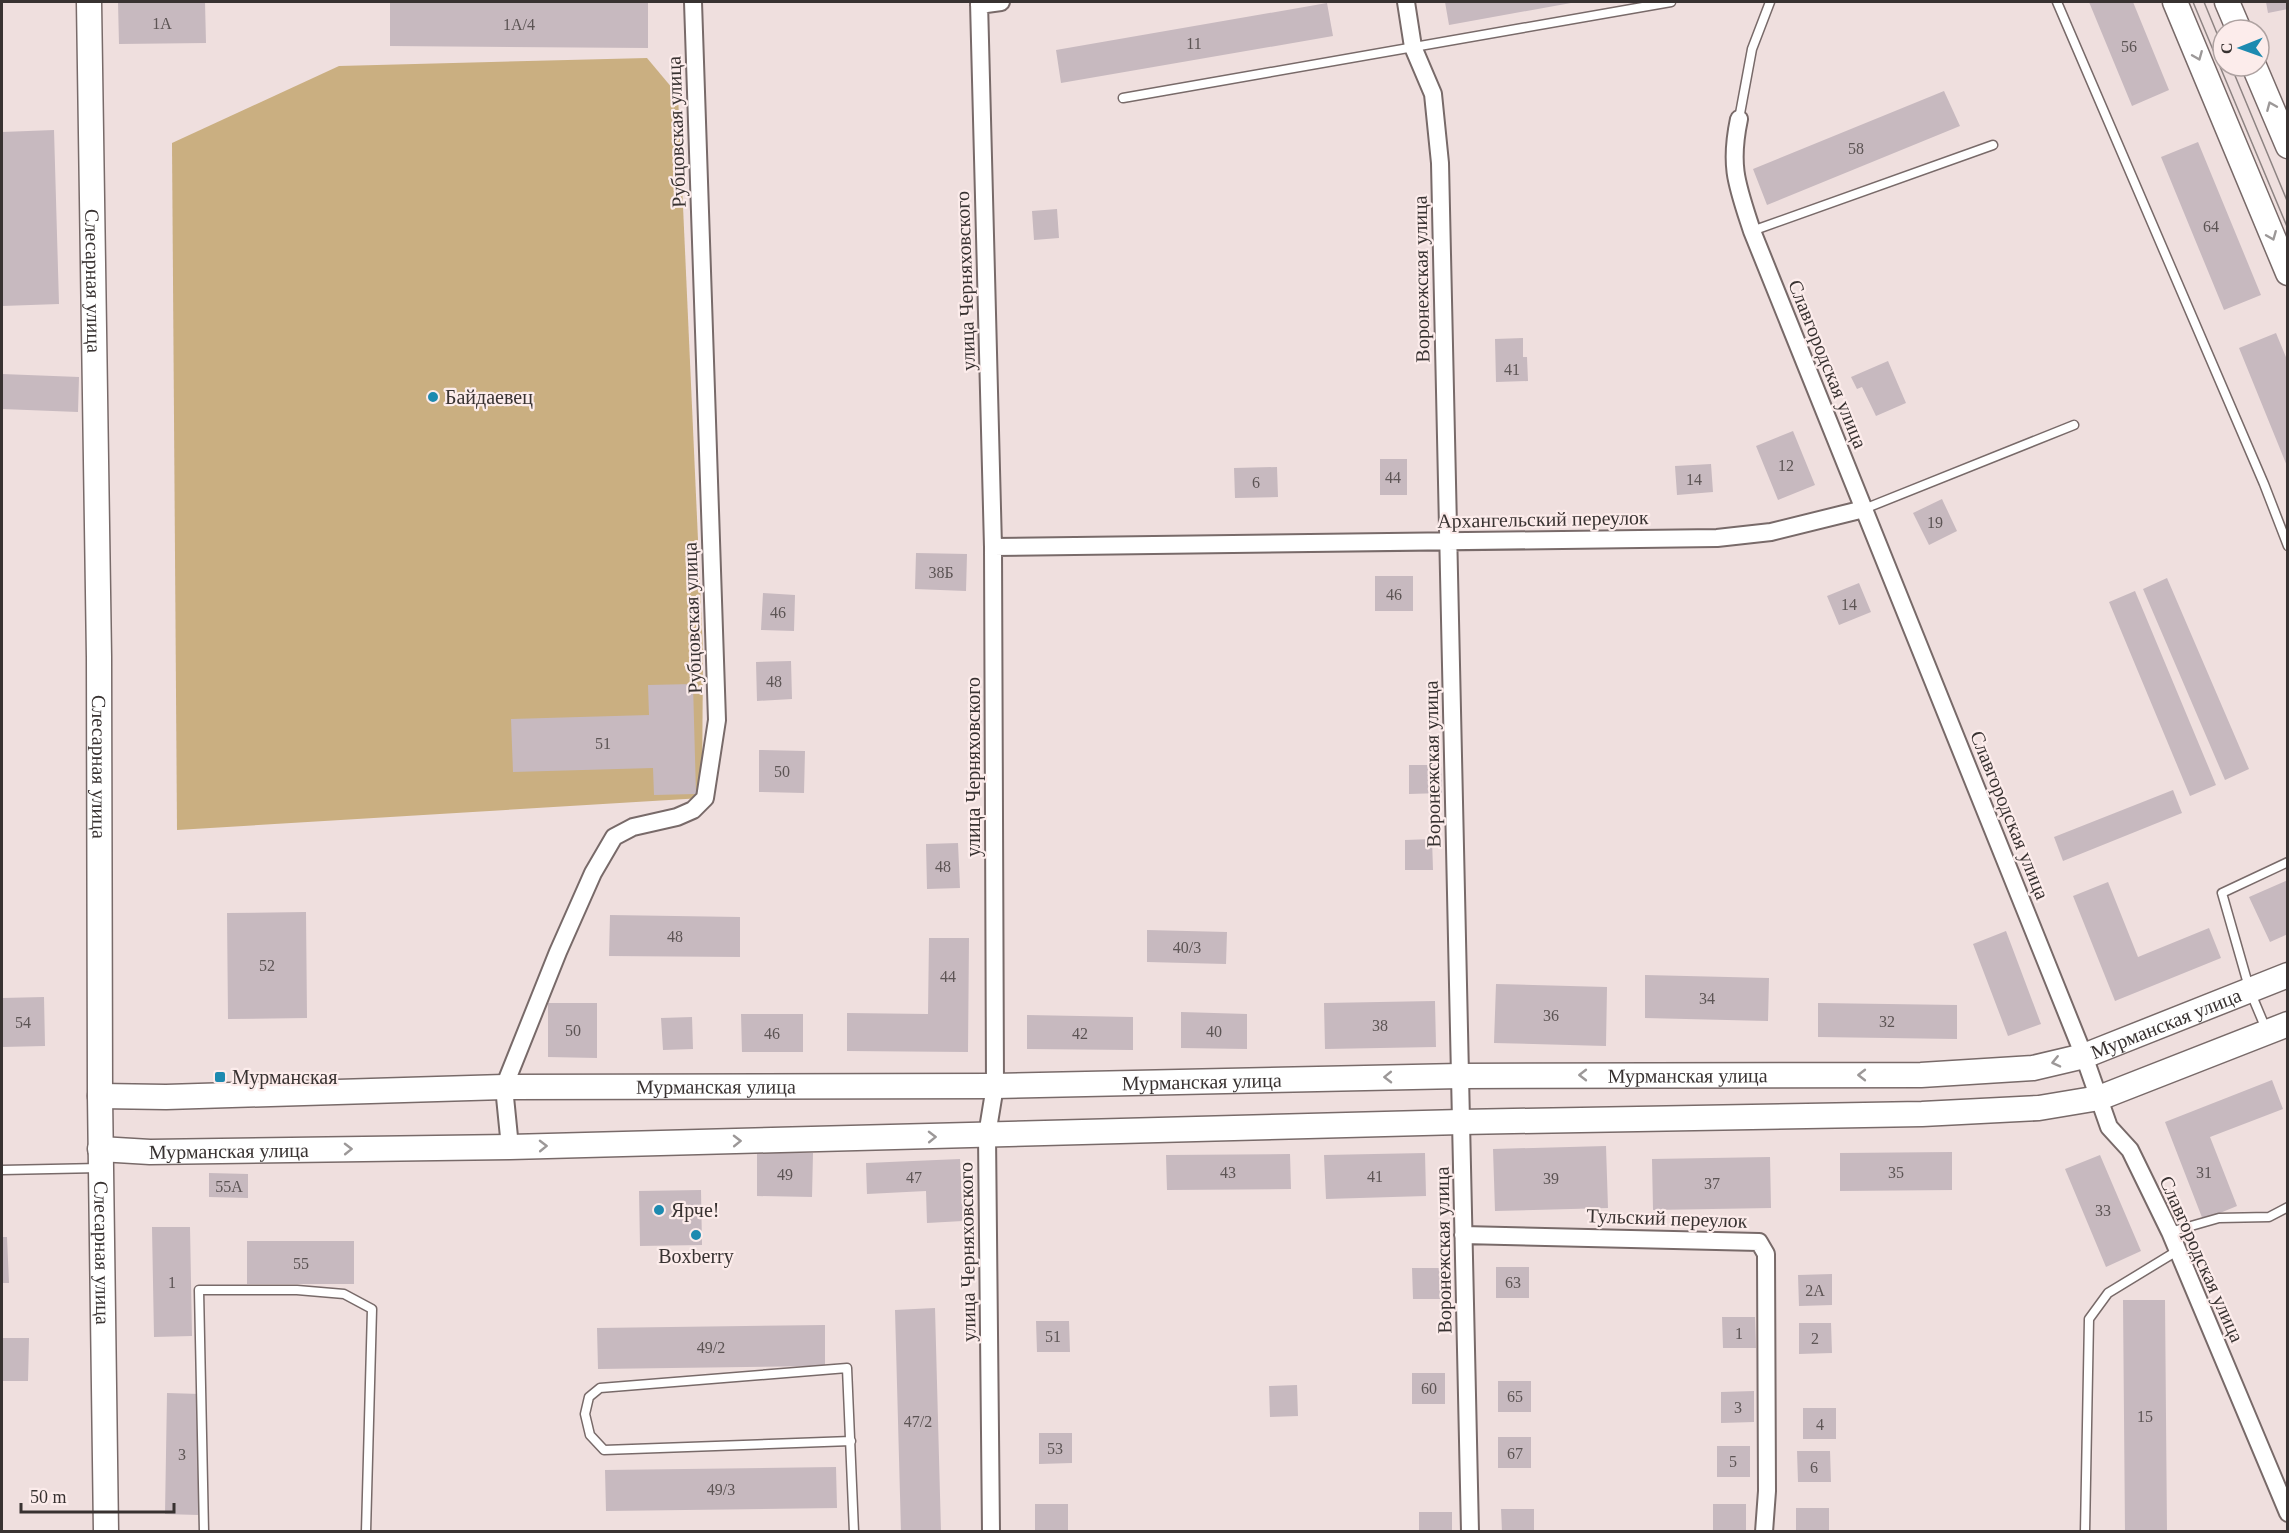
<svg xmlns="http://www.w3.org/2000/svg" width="2289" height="1533" viewBox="0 0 2289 1533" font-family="Georgia,serif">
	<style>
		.green { fill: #caaf81 }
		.building { fill: #c7b9bf }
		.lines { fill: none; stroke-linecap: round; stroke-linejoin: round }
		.lane-casing { stroke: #786a69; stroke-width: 11 }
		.street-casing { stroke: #786a69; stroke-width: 20 }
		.secondary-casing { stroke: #786a69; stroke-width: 27 }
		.lane { stroke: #fff; stroke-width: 8 }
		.street { stroke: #fff; stroke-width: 16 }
		.secondary { stroke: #fff; stroke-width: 24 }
		.tram { stroke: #8d8382; stroke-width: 1.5 }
		.oneway { stroke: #9c9898 }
		.poi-dot { fill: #1d8ab0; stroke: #fceceb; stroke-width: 2 }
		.labels { text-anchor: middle; stroke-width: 4.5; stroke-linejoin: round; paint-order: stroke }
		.number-label { font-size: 16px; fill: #5c5454 }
		.street-label { font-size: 20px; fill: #383231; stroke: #fceceb }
		.poi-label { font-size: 20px; fill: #383231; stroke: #fceceb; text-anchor: start }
	</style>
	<rect width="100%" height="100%" fill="#efdfde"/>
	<path class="green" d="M647,58L678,95L703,651L702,798L177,830L172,143L339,66Z"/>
	<path class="building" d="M118,2H205L206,43L119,44Z
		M390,2H648V48L390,46Z
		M1445,2H1571V3L1449,25Z
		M2089,2H2133L2169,90L2132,106Z
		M2266,2H2288V9L2268,13Z
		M1327,3L1333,36L1061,83L1056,50Z
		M1944,91L1960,126L1767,205L1753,169Z
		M54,130L59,304L2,306V132Z
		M2198,142L2261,295L2224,310L2161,157Z
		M1057,209L1059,238L1034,240L1032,211Z
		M2276,333L2288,362L2287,466L2239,348Z
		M1523,338V357H1527L1528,381L1496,382L1495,339Z
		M1888,361L1906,403L1876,416L1862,387L1857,389L1851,377Z
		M2,374L79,377L78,412L2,409Z
		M1793,431L1815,485L1778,500L1756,446Z
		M1380,459H1407V495H1380Z
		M1711,464L1713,492L1677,495L1675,466Z
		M1277,467L1278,497L1235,498L1234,468Z
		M1942,499L1957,531L1929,545L1913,513Z
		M916,553L967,554L966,591L915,589Z
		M1375,576H1413V611H1375Z
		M2167,578L2249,769L2225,780L2143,589Z
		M1859,583L1871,612L1839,625L1827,596Z
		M2135,591L2216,785L2190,796L2109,602Z
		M763,593L795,595L794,631L761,630Z
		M791,661L792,699L757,701L756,662Z
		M693,684L696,794L654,795L653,768L513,772L511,719L649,715L648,685Z
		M759,750L805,751L804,793L759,792Z
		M1409,765H1441L1442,793L1409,794Z
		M2173,790L2182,813L2063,861L2054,837Z
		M1432,839L1433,870H1405V840Z
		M958,843L960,888L927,889L926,844Z
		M2288,880V934L2270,942L2249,897Z
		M2108,882L2138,957L2209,928L2221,958L2115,1001L2073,896Z
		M306,912L307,1018L228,1019L227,913Z
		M610,915L740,917V957L609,956Z
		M1147,930L1227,932L1226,964L1147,962Z
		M2006,931L2041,1024L2008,1036L1973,944Z
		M929,938H969L968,1052L847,1051V1013L928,1014Z
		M1645,975L1769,978L1768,1021L1645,1018Z
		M1496,984L1607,987L1606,1046L1494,1043Z
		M44,997L45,1046L2,1047V998Z
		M1435,1001L1436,1047L1325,1049L1324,1003Z
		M548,1003H597V1058L548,1057Z
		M1818,1003L1957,1005V1039L1818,1037Z
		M1181,1012L1247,1014V1049L1181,1048Z
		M741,1014H803V1052H742Z
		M1027,1015L1133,1017V1050L1027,1049Z
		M692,1017L693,1049L663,1050L661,1018Z
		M2272,1080L2283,1109L2210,1137L2237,1206L2203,1220L2165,1122Z
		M1606,1146L1608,1208L1495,1211L1493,1149Z
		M757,1152L813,1153L812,1197L757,1196Z
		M1952,1152V1190L1840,1191V1153Z
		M1425,1153L1426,1196L1326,1199L1324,1155Z
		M1290,1154L1291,1189L1167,1190L1166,1155Z
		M2100,1155L2141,1251L2106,1267L2065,1169Z
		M1770,1157L1771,1208L1653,1210L1652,1159Z
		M960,1159L963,1221L927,1223L926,1191L867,1194L866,1163Z
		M209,1173L248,1174V1198L209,1197Z
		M701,1190L702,1245L640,1246L639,1191Z
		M152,1227H190L192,1336L154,1337Z
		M2,1237H7L9,1283H2Z
		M247,1241H354V1284H247Z
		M1496,1267H1529V1298H1496Z
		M1412,1268H1445V1299H1413Z
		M1832,1274V1305L1799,1306L1798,1275Z
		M2123,1300H2165L2167,1532H2125Z
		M935,1308L941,1532H901L895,1310Z
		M1722,1317H1755L1756,1348H1723Z
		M1036,1321H1069L1070,1352H1037Z
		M1799,1323H1831L1832,1353L1799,1354Z
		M825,1325V1366L598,1369L597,1328Z
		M2,1338H29L28,1381H2Z
		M1412,1373H1445V1404H1412Z
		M1498,1381H1531V1412H1498Z
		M1297,1385L1298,1416L1270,1417L1269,1386Z
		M1754,1391V1422L1721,1423V1392Z
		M167,1393L200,1394L198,1515L165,1514Z
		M1803,1408H1836V1439H1803Z
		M1039,1433H1072V1463L1039,1464Z
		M1498,1437H1531V1468H1498Z
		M1717,1446H1750V1477H1717Z
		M1797,1451H1830L1831,1482H1798Z
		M836,1467L837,1508L606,1511L605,1470Z
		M1035,1504H1068V1532H1035Z
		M1713,1504H1746V1532H1713Z
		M1796,1508H1829V1532H1796Z
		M1501,1509H1534V1532H1502Z
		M1419,1512H1452V1532H1419Z"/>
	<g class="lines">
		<defs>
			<path id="lane" d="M2057,2L2264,484L2288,546
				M1123,98L1671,2
				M1739,119L1752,49L1770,2
				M1752,231L1993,145
				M1864,509L2074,425
				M2266,1029L2250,991L2222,893L2288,862
				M2,1170L100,1168
				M2170,1232L2219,1218L2269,1217L2288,1207
				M851,1441L604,1450L590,1435L585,1414L589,1397L600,1388L847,1368L854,1532
				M204,1532L199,1290H297L344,1294L372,1309L366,1532
				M2085,1532L2089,1319L2108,1293L2177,1251"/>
			<path id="street" d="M979,2L993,547L995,1086L987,1135L991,1532
				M1406,2L1413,47L1433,94L1440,163L1470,1532
				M979,5L1001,2
				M1739,119C1729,167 1737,185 1752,231L2084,1056L2109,1127L2130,1150L2170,1232L2288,1513
				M993,547L1717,538L1771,532L1864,509
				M510,1147L504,1087L558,952L593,873L614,837L633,827L677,817L693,810L705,798L717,720L693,2
				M1463,1235L1759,1242L1766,1254L1767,1491L1764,1532"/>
			<g id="secondary">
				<path id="s1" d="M89,2L99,657L100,1096L106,1532"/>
				<path d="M2175,2L2288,273"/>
				<path d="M2227,2L2239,30"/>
				<path d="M2254,66L2288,146"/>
				<path id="s2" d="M100,1096L166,1097L504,1087L995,1086L1460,1076L1921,1075L2033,1068L2084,1056L2288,975"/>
				<path id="s3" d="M100,1149L150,1152L510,1147L1461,1122L1922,1114L2039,1108L2099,1098L2288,1024"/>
			</g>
		</defs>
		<use href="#lane" class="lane-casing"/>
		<use href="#street" class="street-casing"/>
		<use href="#secondary" class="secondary-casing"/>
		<use href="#lane" class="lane"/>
		<use href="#street" class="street"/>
		<use href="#secondary" class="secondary"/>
		<path class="tram" d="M2193,2L2288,229
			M2204,2L2223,48
			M2231,66L2288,203"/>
	</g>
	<defs><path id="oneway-chevron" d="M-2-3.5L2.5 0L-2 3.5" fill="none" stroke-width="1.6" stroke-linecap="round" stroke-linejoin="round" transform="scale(1.5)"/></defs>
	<g class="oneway">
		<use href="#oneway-chevron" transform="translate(2198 56) rotate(68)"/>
		<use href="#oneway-chevron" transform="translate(2271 106) rotate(-113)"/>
		<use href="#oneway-chevron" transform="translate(2272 236) rotate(68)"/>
		<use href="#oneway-chevron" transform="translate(2056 1062) rotate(167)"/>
		<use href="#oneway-chevron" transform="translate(1583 1075) rotate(180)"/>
		<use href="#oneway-chevron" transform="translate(1862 1075) rotate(180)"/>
		<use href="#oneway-chevron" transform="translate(1388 1077) rotate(179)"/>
		<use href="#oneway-chevron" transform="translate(932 1137) rotate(-1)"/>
		<use href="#oneway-chevron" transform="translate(737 1141) rotate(-1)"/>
		<use href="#oneway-chevron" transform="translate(543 1146) rotate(-1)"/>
		<use href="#oneway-chevron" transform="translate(348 1149) rotate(-1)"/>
	</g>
	<g class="poi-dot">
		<circle cx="433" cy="397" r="6"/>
		<rect x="214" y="1071" width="12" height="12" rx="3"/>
		<circle cx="659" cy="1210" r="6"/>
		<circle cx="696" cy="1235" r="6"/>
	</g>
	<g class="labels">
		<g class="number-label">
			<text x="162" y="29">1А</text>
			<text x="519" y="30">1А/4</text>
			<text x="1194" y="49">11</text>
			<text x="2129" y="52">56</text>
			<text x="1856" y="154">58</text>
			<text x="2211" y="232">64</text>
			<text x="1512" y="375">41</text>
			<text x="1786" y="471">12</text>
			<text x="1393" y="483">44</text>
			<text x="1694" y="485">14</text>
			<text x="1256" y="488">6</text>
			<text x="1935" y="528">19</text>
			<text x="941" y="578">38Б</text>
			<text x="1394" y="600">46</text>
			<text x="1849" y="610">14</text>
			<text x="778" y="618">46</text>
			<text x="774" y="687">48</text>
			<text x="603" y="749">51</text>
			<text x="782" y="777">50</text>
			<text x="943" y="872">48</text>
			<text x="675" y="942">48</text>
			<text x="1187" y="953">40/3</text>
			<text x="267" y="971">52</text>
			<text x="948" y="982">44</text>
			<text x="1707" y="1004">34</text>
			<text x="1551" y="1021">36</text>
			<text x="1887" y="1027">32</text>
			<text x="23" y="1028">54</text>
			<text x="1380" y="1031">38</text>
			<text x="573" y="1036">50</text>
			<text x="1214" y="1037">40</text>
			<text x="772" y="1039">46</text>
			<text x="1080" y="1039">42</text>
			<text x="1228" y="1178">43</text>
			<text x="1896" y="1178">35</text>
			<text x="2204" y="1178">31</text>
			<text x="785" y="1180">49</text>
			<text x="1375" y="1182">41</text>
			<text x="914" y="1183">47</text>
			<text x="1551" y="1184">39</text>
			<text x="1712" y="1189">37</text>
			<text x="229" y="1192">55А</text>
			<text x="2103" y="1216">33</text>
			<text x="301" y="1269">55</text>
			<text x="172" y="1288">1</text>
			<text x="1513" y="1288">63</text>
			<text x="1815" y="1296">2А</text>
			<text x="1739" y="1339">1</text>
			<text x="1053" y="1342">51</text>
			<text x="1815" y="1344">2</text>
			<text x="711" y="1353">49/2</text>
			<text x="1429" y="1394">60</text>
			<text x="1515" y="1402">65</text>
			<text x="1738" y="1413">3</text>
			<text x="2145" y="1422">15</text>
			<text x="918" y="1427">47/2</text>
			<text x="1820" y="1430">4</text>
			<text x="1055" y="1454">53</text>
			<text x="1515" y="1459">67</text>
			<text x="182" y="1460">3</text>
			<text x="1733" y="1467">5</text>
			<text x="1814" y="1473">6</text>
			<text x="721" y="1495">49/3</text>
		</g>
		<g class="street-label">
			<text transform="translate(676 132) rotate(-92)" y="7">Рубцовская улица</text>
			<text transform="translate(1421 279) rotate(-91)" y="7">Воронежская улица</text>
			<text dy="7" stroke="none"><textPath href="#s1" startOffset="279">Слесарная улица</textPath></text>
			<text transform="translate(965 281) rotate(-92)" y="7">улица Черняховского</text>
			<text transform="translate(1828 364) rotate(68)" y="7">Славгородская улица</text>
			<text transform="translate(1543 519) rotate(-1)" y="7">Архангельский переулок</text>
			<text transform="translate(692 618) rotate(-92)" y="7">Рубцовская улица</text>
			<text transform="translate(1432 764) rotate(-91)" y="7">Воронежская улица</text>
			<text dy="7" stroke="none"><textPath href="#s1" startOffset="765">Слесарная улица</textPath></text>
			<text transform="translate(973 767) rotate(-90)" y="7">улица Черняховского</text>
			<text transform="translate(2010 815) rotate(68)" y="7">Славгородская улица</text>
			<text dy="7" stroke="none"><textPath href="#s2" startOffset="2074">Мурманская улица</textPath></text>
			<text dy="7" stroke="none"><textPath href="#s2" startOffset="1588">Мурманская улица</textPath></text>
			<text dy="7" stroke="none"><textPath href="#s2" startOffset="1102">Мурманская улица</textPath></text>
			<text dy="7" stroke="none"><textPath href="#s2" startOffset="616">Мурманская улица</textPath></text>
			<text dy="7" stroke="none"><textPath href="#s3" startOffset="129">Мурманская улица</textPath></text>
			<text transform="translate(1667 1218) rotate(2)" y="7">Тульский переулок</text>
			<text transform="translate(1443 1250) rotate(-91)" y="7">Воронежская улица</text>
			<text dy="7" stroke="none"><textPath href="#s1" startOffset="1251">Слесарная улица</textPath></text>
			<text transform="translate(967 1252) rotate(-91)" y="7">улица Черняховского</text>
			<text transform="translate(2202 1259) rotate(66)" y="7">Славгородская улица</text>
		</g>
		<g class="poi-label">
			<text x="445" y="404">Байдаевец</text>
			<text x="232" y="1084">Мурманская</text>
			<text x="671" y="1217">Ярче!</text>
			<text x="696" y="1263" text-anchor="middle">Boxberry</text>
		</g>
	</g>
	<rect width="2289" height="1533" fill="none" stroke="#383231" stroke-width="6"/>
	<g transform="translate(2241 48) rotate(269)"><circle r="28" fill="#fceceb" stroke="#aea2a1" stroke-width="1.5"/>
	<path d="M0-4.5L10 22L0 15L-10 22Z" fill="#1d8ab0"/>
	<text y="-9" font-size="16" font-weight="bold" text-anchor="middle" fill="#383231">С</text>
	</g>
	<path d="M21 1503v9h153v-9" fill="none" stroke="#383231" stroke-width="3"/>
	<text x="30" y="1503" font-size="18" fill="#383231" stroke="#fceceb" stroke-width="4.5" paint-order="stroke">50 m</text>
</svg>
